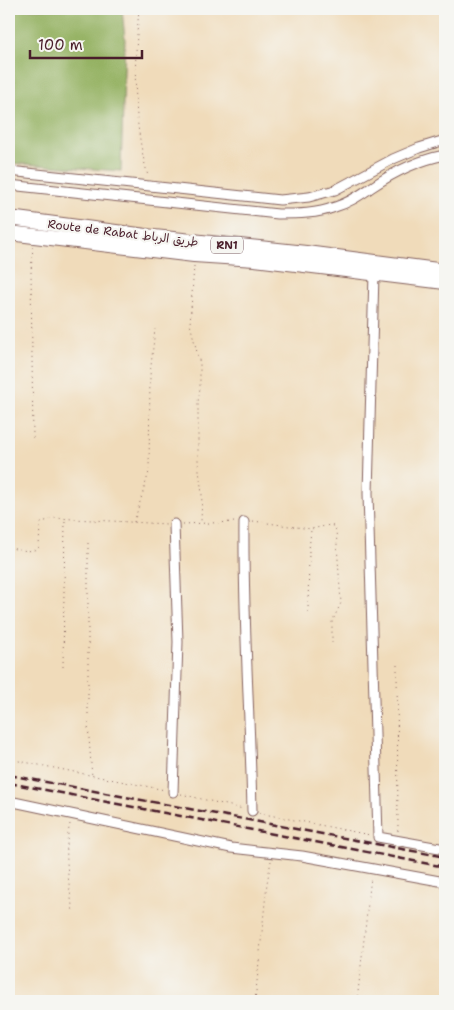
<svg xmlns="http://www.w3.org/2000/svg" width="454" height="1010" viewBox="0 0 454 1010" font-family="'Shantell Sans','Playpen Sans Arabic',sans-serif">
	<style>
		.forest { fill: #95b264; stroke: #706848 }
		.lines { fill: none; stroke-linecap: round; stroke-linejoin: round }
		.minor-casing { stroke: #84615d; stroke-width: 11 }
		.trunk-casing { stroke: #84615d; stroke-width: 16 }
		.path { stroke: #84615d; stroke-width: 1; stroke-dasharray: 1 4; stroke-linecap: butt }
		.minor { stroke: #fff; stroke-width: 9 }
		.trunk { stroke: #fff; stroke-width: 14 }
		.rail { stroke: #4a1f2b; stroke-width: 2.5; stroke-dasharray: 8 4; stroke-linecap: butt }
		.labels { text-anchor: middle; stroke-width: 4.5; stroke-linejoin: round; paint-order: stroke }
		.shield { fill: #f6f6f2; stroke: #7e6067; stroke-width: 1 }
		.shield-label { font-size: 11px; font-weight: bold; fill: #4a1f2b }
		.street-label { font-size: 12px; fill: #4a1f2b; stroke: #f6f6f2 }
	</style>
	<rect width="100%" height="100%" fill="#f6f6f2"/>
	<filter id="ink" filterUnits="userSpaceOnUse"><feTurbulence type="fractalNoise" baseFrequency=".02" numOctaves="2"/><feDisplacementMap in="SourceGraphic" scale="10" xChannelSelector="R" yChannelSelector="G"/><feConvolveMatrix kernelMatrix="1 2 1 2 8 2 1 2 1" color-interpolation-filters="sRGB"/></filter>
	<filter id="wash" filterUnits="userSpaceOnUse"><feTurbulence type="fractalNoise" baseFrequency=".0096" numOctaves="4" result="noise"/><feDisplacementMap in="SourceGraphic" scale="20" xChannelSelector="R" yChannelSelector="G"/><feGaussianBlur stdDeviation="1.12" result="paint"/><feColorMatrix in="noise" values="0 0 0 0 0 0 0 0 0 0 0 0 0 0 0 0 0 1.4 0 .05"/><feComposite in="paint" operator="in"/></filter>
	<g filter="url(#wash)">
		<rect width="100%" height="100%" fill="#f0dbba"/>
		<path class="forest" d="M9,9H122L125,39L121,171L9,163Z"/>
	</g>
	<g filter="url(#ink)">
		<g class="lines">
			<defs>
				<path id="minor" d="M9,171L280,200L309,197L335,190L393,159L419,148L445,140
					M9,185L278,214C297,214 317,214 335,207C349,203 360,195 372,187C394,172 419,160 445,155
					M374,274L368,493L378,837L445,849
					M244,522C243,618 250,715 252,811
					M173,792L178,642L174,524
					M9,801L231,848L302,856L445,882"/>
				<path id="trunk" d="M9,218L154,237L306,253L445,271
					M9,233L194,255L255,259L445,282"/>
			</defs>
			<use href="#minor" class="minor-casing"/>
			<use href="#trunk" class="trunk-casing"/>
			<path class="path" d="M139,9C134,67 132,119 148,176
				M33,247L31,271L33,439
				M194,266L190,324L200,364V388L198,402V462L202,494L201,522
				M253,521L311,529L330,525L333,526L336,530L341,603L332,622V643
				M134,522L149,472L150,375L155,329
				M183,524L236,522
				M88,543V725L92,777
				M9,548C19,549 32,554 39,547L40,525L42,522L55,518L167,524
				M308,612L309,550L311,530
				M397,665L398,832
				M63,667L65,519
				M9,759L165,790
				M181,794L243,809
				M259,813L370,835
				M70,824C63,851 69,884 73,912
				M255,1001L267,883L271,861
				M357,1001L371,877"/>
			<use href="#minor" class="minor"/>
			<use href="#trunk" class="trunk"/>
			<path class="rail" d="M9,775L445,857
				M9,783L445,867"/>
		</g>
	</g>
	<g class="labels">
		<rect class="shield" x="211" y="236.5" width="32" height="17" rx="4"/>
		<g class="shield-label">
			<text x="227" y="249">RN1</text>
		</g>
		<g class="street-label">
			<text transform="translate(123 233) rotate(7)" y="4">Route de Rabat طريق الرباط</text>
		</g>
	</g>
	<rect width="454" height="1010" fill="none" stroke="#f6f6f2" stroke-width="30"/>
	<path d="M30 50v8h112v-8" fill="none" stroke="#4a1f2b" stroke-width="2.5"/>
	<text x="38" y="50" font-size="15" fill="#4a1f2b" stroke="#f6f6f2" stroke-width="4" paint-order="stroke">100 m</text>
</svg>
